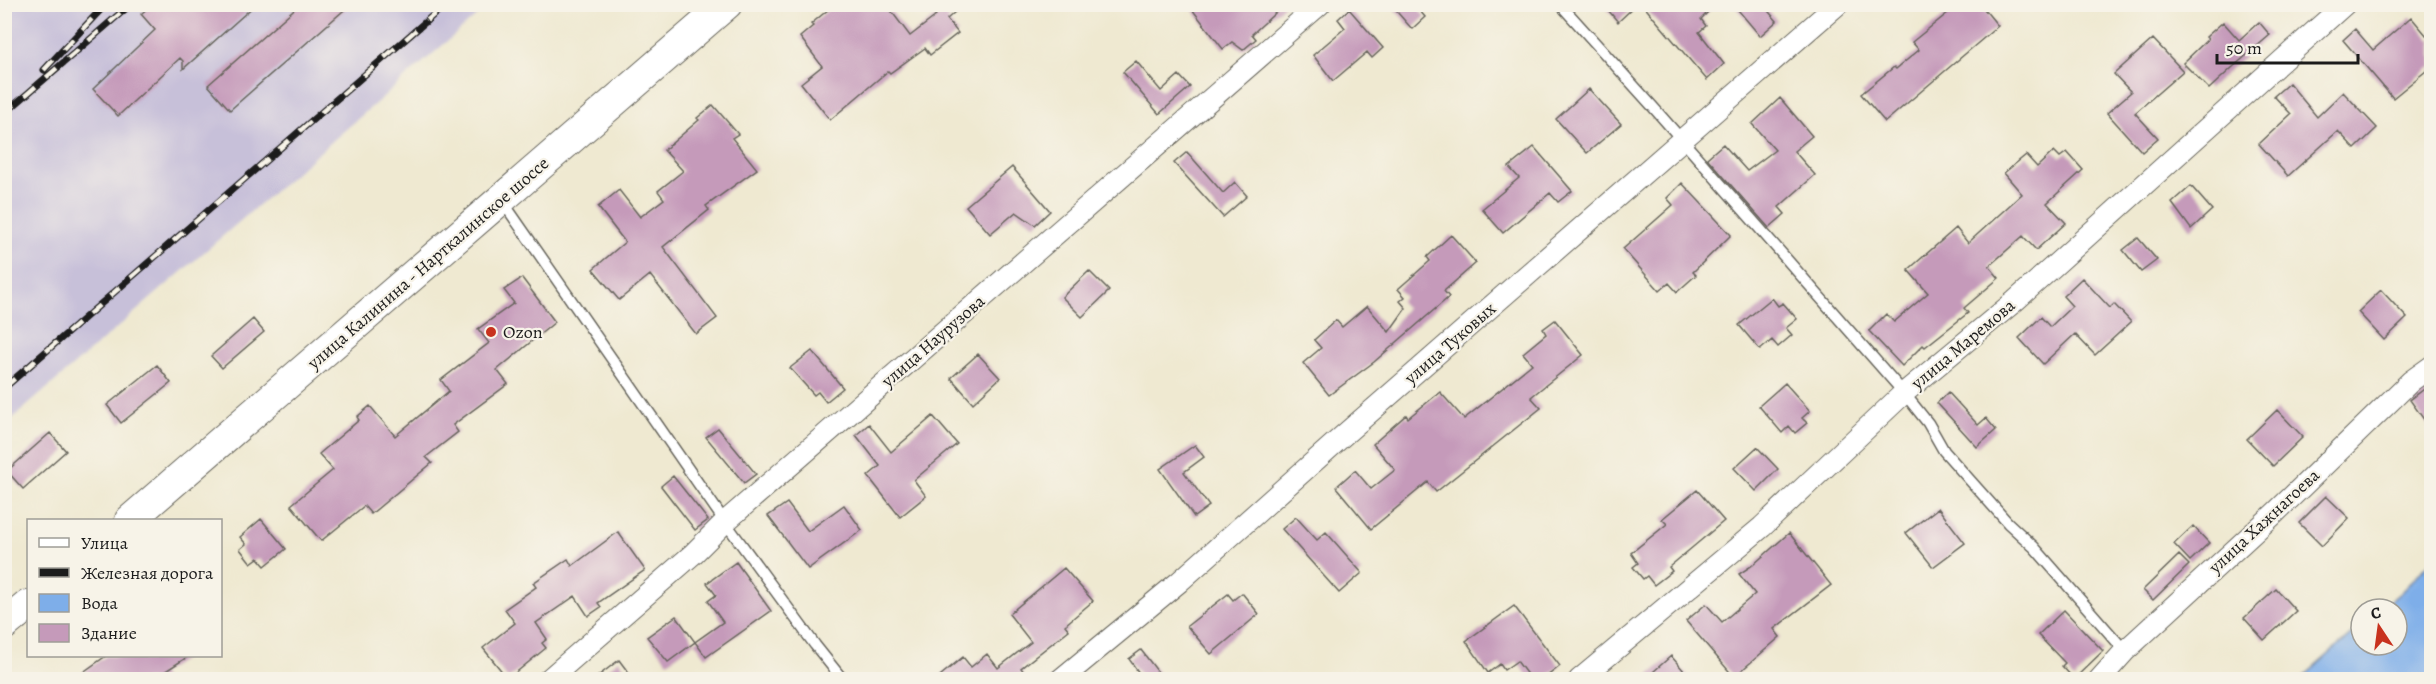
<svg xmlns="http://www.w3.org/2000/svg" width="2436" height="684" viewBox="0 0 2436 684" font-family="Alegreya,serif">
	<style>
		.industrial { fill: #c7c0d9 }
		.water { fill: #7eaee9; stroke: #4d6582; stroke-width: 1.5 }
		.building { fill: #c59aba }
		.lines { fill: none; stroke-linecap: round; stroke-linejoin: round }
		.service-casing { stroke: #66645b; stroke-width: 13 }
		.minor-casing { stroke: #66645b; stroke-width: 23 }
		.secondary-casing { stroke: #66645b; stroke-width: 32 }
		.service { stroke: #fff; stroke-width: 10 }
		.minor { stroke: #fff; stroke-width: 21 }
		.secondary { stroke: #fff; stroke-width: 30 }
		.rail-casing { stroke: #1c1c1c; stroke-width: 7 }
		.rail { stroke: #f7f3e8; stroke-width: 4.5; stroke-dasharray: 14; stroke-linecap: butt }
		.poi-dot { fill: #c8321e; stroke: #f7f3e8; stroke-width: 2 }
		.labels { text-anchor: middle; stroke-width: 4.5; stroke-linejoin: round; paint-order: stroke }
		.street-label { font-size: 18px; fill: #1c1c1c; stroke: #f7f3e8 }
		.poi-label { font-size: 18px; fill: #1c1c1c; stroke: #f7f3e8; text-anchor: start }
	</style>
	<rect width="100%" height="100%" fill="#f7f3e8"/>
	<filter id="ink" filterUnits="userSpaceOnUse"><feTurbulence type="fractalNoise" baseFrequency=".0167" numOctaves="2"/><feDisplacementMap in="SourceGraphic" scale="12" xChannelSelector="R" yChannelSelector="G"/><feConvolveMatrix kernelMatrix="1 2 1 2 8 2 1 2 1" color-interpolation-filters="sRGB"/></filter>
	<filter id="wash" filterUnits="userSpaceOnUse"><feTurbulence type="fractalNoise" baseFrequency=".008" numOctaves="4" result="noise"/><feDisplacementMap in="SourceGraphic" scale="24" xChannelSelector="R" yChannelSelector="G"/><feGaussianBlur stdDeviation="1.35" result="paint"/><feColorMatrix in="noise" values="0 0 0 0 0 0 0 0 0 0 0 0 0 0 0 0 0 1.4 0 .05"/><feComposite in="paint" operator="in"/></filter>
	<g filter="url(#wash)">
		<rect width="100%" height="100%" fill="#efe9d1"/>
		<path class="industrial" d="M5,5H489L5,425Z"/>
		<path class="water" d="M2431,561V679H2301L2361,626V645H2397V609H2381L2401,592Z"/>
		<g id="blocks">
			<path class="building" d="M152,4H256L183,69V61L180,58L118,116L93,89L155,30L141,14Z
				M300,4H351L230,110L208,85Z
				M835,4H886L910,36L936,16L926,4H964L947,19L958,33L930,55L925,48L890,73L888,71L830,120L801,83L822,66L800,37L813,26L811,24Z
				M1188,4H1285L1252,34L1256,39L1243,50L1232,42L1223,49Z
				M1390,4H1414L1425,17L1412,29Z
				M1603,4H1637L1618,22Z
				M1642,4H1716L1701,19L1706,26L1699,32L1724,64L1707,80Z
				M1733,4H1762L1777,21L1760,36Z
				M1959,4H1980L1998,26L1885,122L1861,94L1894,67L1896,69L1919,50L1912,42Z
				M1349,9L1383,48L1372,58L1367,52L1333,81L1313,55L1345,28L1338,19Z
				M2411,17L2432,42V66L2393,98L2343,40L2355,29L2373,50Z
				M2223,22L2239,40L2259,22L2270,35L2233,67L2209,89L2183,63L2208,39L2206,37Z
				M2153,39L2183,71L2135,113L2158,138L2142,152L2107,113L2131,92L2114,74Z
				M1136,61L1161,91L1179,75L1190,87L1159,114L1123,72Z
				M2289,83L2317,117L2343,92L2377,128L2355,149L2338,131L2288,176L2259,144L2291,114L2274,96Z
				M1589,89L1621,124L1587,153L1556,119Z
				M1780,98L1812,136L1794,151L1815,175L1779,207L1785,214L1769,228L1707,158L1723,144L1747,171L1775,150L1752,124Z
				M713,105L738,134L732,138L757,169L706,206L709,210L663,247L717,318L696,334L650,275L619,300L593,269L625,242L598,207L619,190L640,217L664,199L658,191L683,171L664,150L699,120L697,118Z
				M1534,147L1572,191L1558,202L1550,193L1503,233L1482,209L1519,178L1509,167Z
				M2054,151L2060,157L2067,152L2083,170L2047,203L2066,223L2036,250L2023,236L1989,266L1999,278L1964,308L1968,313L1925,347L1923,345L1902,366L1869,331L1886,314L1894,322L1928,293L1908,270L1956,228L1968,243L2022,194L2004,173L2026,155L2037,167Z
				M1187,152L1223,193L1235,182L1247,196L1223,217L1174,163Z
				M1012,167L1050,211L1035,225L1016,212L990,234L966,206Z
				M1682,183L1731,235L1693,272L1696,275L1677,292L1669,283L1660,291L1623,249L1673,205L1667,198Z
				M2191,186L2212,210L2191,229L2172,203Z
				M1451,235L1476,263L1444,291L1449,297L1374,362L1329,395L1303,363L1321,348L1314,340L1336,320L1342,327L1367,306L1389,332L1406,308L1400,301L1405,297L1398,289L1430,261L1427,257Z
				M2138,238L2157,260L2141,272L2123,250Z
				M1089,271L1109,291L1082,317L1062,297Z
				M522,278L555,322L497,370L508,384L453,425L458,432L426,457L432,463L371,514L364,506L321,541L291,505L333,470L319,454L359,420L357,417L370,406L395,436L449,391L441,380L489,343L478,329L514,303L504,290Z
				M2082,278L2110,308L2114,304L2131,322L2095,355L2075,334L2043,364L2019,338L2041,317L2050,327L2072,306L2063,296Z
				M2381,290L2407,318L2384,340L2358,312Z
				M1772,298L1778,306L1783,303L1797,319L1786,328L1792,335L1778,347L1772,340L1760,350L1739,325Z
				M253,319L264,332L222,368L211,356Z
				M1555,320L1583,355L1531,397L1541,408L1436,492L1428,482L1371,529L1336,487L1355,470L1371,489L1395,470L1373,444L1406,415L1408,418L1440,392L1464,419L1532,364L1523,353L1546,334L1543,329Z
				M812,351L843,388L826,402L818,392L814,395L790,368Z
				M978,354L1000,378L973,403L951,378Z
				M157,365L171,383L121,423L107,405Z
				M1785,383L1810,411L1802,418L1807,423L1795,433L1789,426L1782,433L1759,406Z
				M2432,383V431L2410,400Z
				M1948,392L1978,425L1986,418L1996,430L1977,447L1937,403Z
				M2277,410L2303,437L2273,466L2247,439Z
				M933,416L957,444L914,480L926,496L900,517L868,476L880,466L856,435L869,424L891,452Z
				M718,428L756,474L744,483L706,437Z
				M50,433L66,451L23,489L7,471Z
				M1195,445L1204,457L1184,472L1209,506L1194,517L1160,469Z
				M1757,447L1778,469L1756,491L1734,468Z
				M673,476L708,520L695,530L661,486Z
				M1697,490L1724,521L1669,567L1672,571L1654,585L1647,576L1643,579L1633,567L1638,563L1631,553L1667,524L1662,519Z
				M2326,496L2349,518L2322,546L2299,523Z
				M787,503L808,531L844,505L862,530L808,569L768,516Z
				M1938,508L1965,543L1933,567L1906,533Z
				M1296,517L1317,540L1326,532L1362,573L1339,593L1282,529Z
				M261,519L286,549L265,566L258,558L251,563L240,549L246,544L240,537Z
				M2193,526L2209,543L2190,561L2174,544Z
				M618,532L645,570L598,603L601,607L588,616L575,596L536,623L547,639L542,643L546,648L508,679L483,648L515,623L505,609L536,587L533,583L568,559L572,566Z
				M1789,533L1831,585L1774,629L1780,637L1734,677L1686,621L1706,604L1722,622L1755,594L1739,574L1753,565Z
				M2179,555L2189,565L2153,600L2143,590Z
				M736,562L771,611L706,657L695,642L723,622L708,601L716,595L707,583Z
				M1064,568L1093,601L1065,625L1069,630L1021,668L1024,672L1015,680H935L963,657L971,667L987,654L998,668L1031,642L1009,614Z
				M2276,589L2296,611L2264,640L2244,618Z
				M1242,593L1259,614L1211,654L1187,626L1228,594L1233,600Z
				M1514,606L1560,666L1542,680H1531L1517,661L1504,670L1500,664L1488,673L1466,641Z
				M2064,610L2103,651L2074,679L2062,666L2065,663L2038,635Z
				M676,616L695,642L668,662L647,637Z
				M1141,650L1164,680H1144L1129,659Z
				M106,656H189L161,674L165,680H72Z
				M1671,656L1692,680H1644Z
				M619,660L634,680H593Z"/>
		</g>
	</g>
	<g filter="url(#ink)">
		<use href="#blocks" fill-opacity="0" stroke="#66645b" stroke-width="1.5"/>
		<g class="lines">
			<defs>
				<path id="service" d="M1560,4L1653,107L1904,393L1928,423L1944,451L2008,523L2034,547L2125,651
					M503,202L725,522L815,645L843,680"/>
				<path id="minor" d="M548,680L693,554L725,522L1320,4
					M1060,680L1179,582L1345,434L1838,4
					M1579,680L1762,527L1904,393L2015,301L2345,4
					M2099,680L2125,651L2275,513L2411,381L2432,366"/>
				<path id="secondary" d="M130,520L727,4
					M4,625L28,605"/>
			</defs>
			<use href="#service" class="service-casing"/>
			<use href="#minor" class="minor-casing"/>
			<use href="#secondary" class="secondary-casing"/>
			<use href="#service" class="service"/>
			<use href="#minor" class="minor"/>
			<use href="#secondary" class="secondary"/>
			<defs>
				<path id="rail" d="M44,70L106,4
					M4,114L131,4
					M4,388L446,4"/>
			</defs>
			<use href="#rail" class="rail-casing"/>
			<use href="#rail" class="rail"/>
		</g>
	</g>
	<circle class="poi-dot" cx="491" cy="332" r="6"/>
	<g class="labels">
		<g class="street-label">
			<text transform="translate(428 263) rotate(-41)" y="6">улица Калинина - Нарткалинское шоссе</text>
			<text transform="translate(933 341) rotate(-41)" y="6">улица Наурузова</text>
			<text transform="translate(1450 343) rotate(-41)" y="6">улица Туковых</text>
			<text transform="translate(1963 344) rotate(-40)" y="6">улица Маремова</text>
			<text transform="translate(2264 521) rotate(-43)" y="6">улица Хажнагоева</text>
		</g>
		<g class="poi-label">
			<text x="503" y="338">Ozon</text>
		</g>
	</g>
	<rect width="2436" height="684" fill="none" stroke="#f7f3e8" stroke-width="24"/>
	<rect x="27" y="519" width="195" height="138" fill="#f7f3e8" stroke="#9f9d96" stroke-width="1.5"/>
	<rect x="39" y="538" width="30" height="9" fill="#ffffff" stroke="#9f9d96" stroke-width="1.5"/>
	<text x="81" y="549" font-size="18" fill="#1c1c1c">Улица</text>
	<rect x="39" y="568" width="30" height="9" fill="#1c1c1c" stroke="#9f9d96" stroke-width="1.5"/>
	<text x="81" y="579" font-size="18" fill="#1c1c1c">Железная дорога</text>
	<rect x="39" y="594" width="30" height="18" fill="#7eaee9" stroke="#9f9d96" stroke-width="1.5"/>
	<text x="81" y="609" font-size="18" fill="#1c1c1c">Вода</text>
	<rect x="39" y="624" width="30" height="18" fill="#c59aba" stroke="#9f9d96" stroke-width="1.5"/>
	<text x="81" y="639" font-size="18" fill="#1c1c1c">Здание</text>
	<g transform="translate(2379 627) rotate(347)"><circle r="28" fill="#f7f3e8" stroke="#9f9d96" stroke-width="1.5"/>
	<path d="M0-4.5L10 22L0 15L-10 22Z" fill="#c8321e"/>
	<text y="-9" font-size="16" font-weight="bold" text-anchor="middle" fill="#1c1c1c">С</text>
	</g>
	<path d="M2217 54v9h141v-9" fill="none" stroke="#1c1c1c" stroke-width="3"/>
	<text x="2226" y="54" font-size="18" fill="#1c1c1c" stroke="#f7f3e8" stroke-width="4.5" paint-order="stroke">50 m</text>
</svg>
